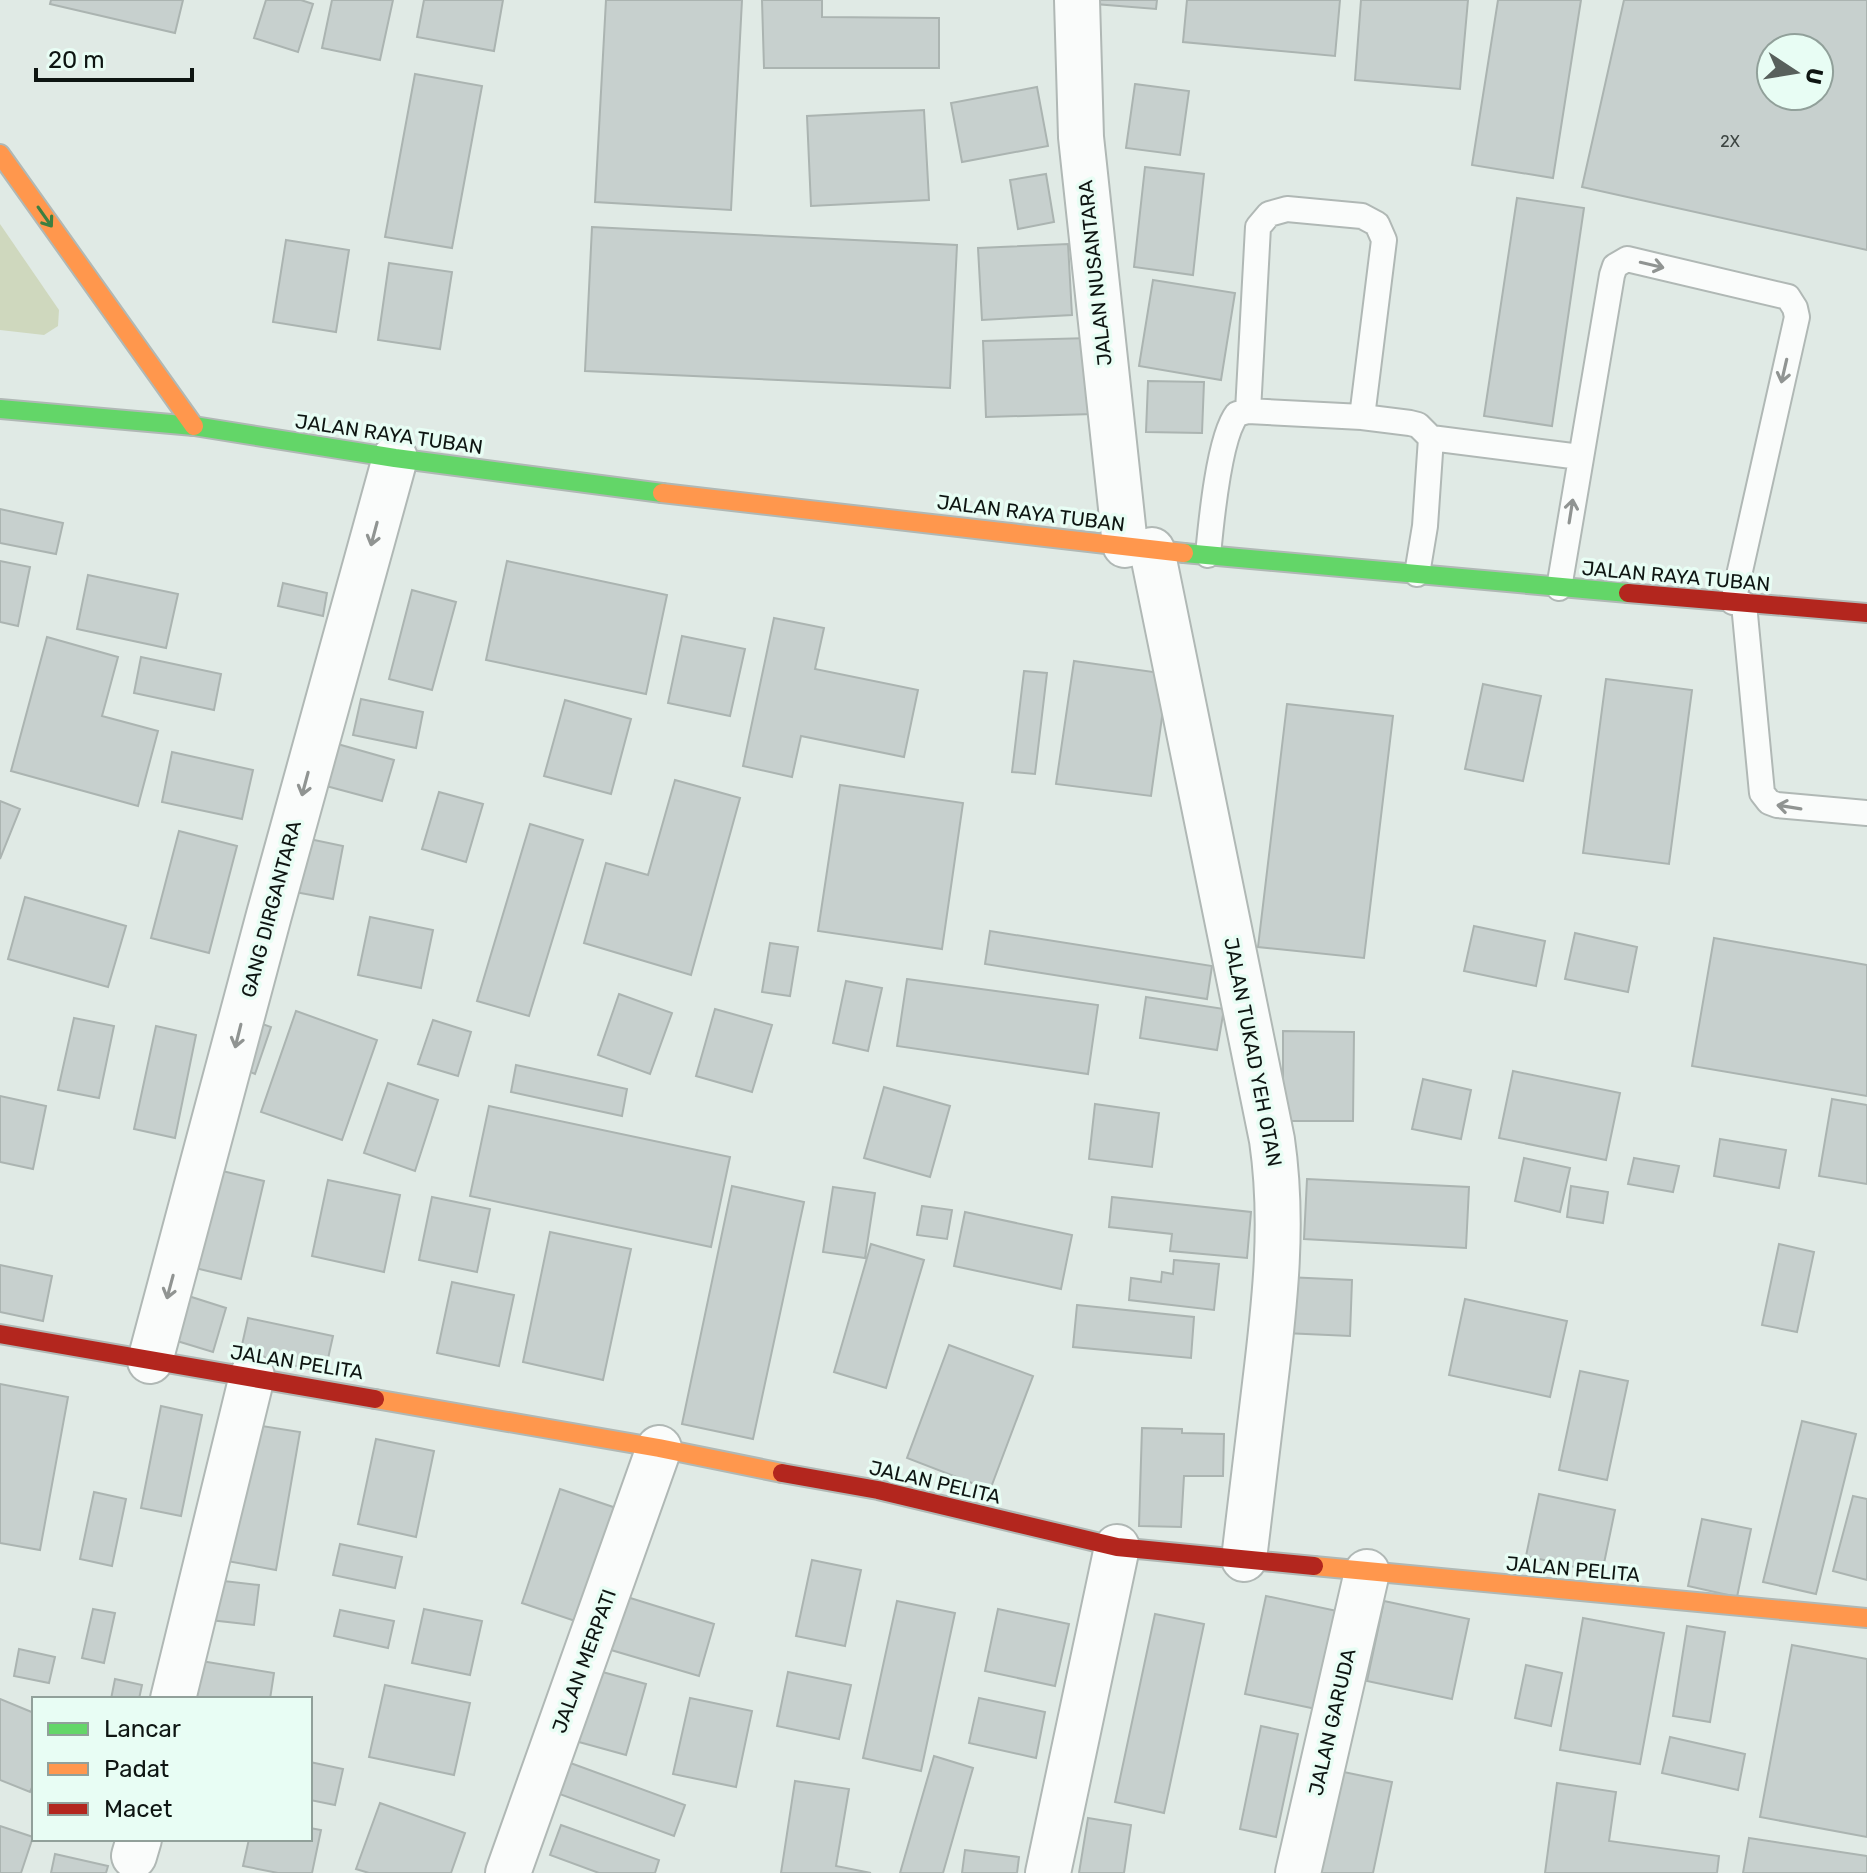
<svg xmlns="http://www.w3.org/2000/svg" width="1867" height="1873" viewBox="0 0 1867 1873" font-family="Rubik,sans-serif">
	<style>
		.green { fill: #cfd8be }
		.building { fill: #c7d0ce; stroke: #abb4b1; stroke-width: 2; fill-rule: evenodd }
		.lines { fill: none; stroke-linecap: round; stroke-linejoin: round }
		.lane-casing { stroke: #b0b8b5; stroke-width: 28 }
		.street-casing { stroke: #b0b8b5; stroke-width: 48 }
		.fast-casing { stroke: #b0b8b5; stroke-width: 22 }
		.slow-casing { stroke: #b0b8b5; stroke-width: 22 }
		.jam-casing { stroke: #b0b8b5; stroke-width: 22 }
		.lane { stroke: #fafcfb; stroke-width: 24 }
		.street { stroke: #fafcfb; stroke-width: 44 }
		.fast { stroke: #63d668; stroke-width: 18 }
		.slow { stroke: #ff974d; stroke-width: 18 }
		.jam { stroke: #b3261e; stroke-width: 18 }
		.oneway { stroke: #3d7f41 }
		.oneway2 { stroke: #909492 }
		.labels { text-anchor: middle; stroke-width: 7; stroke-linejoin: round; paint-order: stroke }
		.number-label { font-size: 16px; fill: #3d4542 }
		.street-label { font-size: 20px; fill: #0e1512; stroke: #e8fdf4 }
	</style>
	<rect width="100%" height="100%" fill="#e0eae5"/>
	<path class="green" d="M0,224L59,310L58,326L44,335L0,330Z"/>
	<path class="building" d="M51,0H183L175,33L50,4Z
		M266,0H301L313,4L298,52L254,38Z
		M332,0H393L380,60L322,48Z
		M424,0H503L494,51L417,37Z
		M606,0H742L731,210L595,202Z
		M762,0H822V17L939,18V68H764Z
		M1095,0H1157L1156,9L1095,4Z
		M1187,0H1340L1335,56L1183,42Z
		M1361,0H1468L1460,89L1355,80Z
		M1498,0H1581L1553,178L1472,165Z
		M1624,0H1867V250L1582,187ZM1771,48H1819V96H1771Z
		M415,74L482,86L452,248L385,237Z
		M1135,84L1189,91L1180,155L1126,148Z
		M1037,87L1048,146L962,162L951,103Z
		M924,110L929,200L811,206L807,116Z
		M1145,167L1204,174L1193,275L1134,267Z
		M1046,174L1054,222L1018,229L1010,180Z
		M1517,198L1584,208L1552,426L1484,416Z
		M592,227L957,245L950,388L585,371Z
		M286,240L349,250L336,332L273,322Z
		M1068,244L1072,315L982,320L978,248Z
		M389,263L452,272L440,349L378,340Z
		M1153,280L1235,293L1221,380L1139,366Z
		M1090,338L1093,414L986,417L983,341Z
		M1148,381L1204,382L1202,433L1146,432Z
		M0,509L63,523L56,554L0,543Z
		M0,561L30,567L18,626L0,622Z
		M507,561L667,595L646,694L486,660Z
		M88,575L178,594L166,648L77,629Z
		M283,583L327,593L323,616L278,606Z
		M412,590L456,602L432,690L389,679Z
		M774,618L824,628L815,669L918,690L904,757L801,736L792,777L743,766Z
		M682,636L745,649L730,716L668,703Z
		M47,637L118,657L102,716L158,731L138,806L11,771Z
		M141,657L221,674L214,710L134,693Z
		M1074,661L1168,674L1151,796L1056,784Z
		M1024,671L1047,673L1035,774L1012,772Z
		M1606,679L1692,690L1669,864L1583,853Z
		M1483,684L1541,696L1523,781L1465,769Z
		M361,699L423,712L416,748L353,735Z
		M565,700L631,719L611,794L544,776Z
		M1287,704L1393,716L1364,958L1258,947Z
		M327,741L394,760L382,801L315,783Z
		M172,752L253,770L242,819L162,802Z
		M675,780L740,798L691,975L584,943L606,863L648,875Z
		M840,785L963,803L942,949L818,931Z
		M439,792L483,804L466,862L422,849Z
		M0,801L20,809L0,859Z
		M530,824L583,840L529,1016L477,1001Z
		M179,831L237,846L209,953L151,938Z
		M295,836L343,846L333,899L284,890Z
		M25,897L126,926L108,987L8,959Z
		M370,917L433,930L421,988L358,975Z
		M1474,926L1545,941L1536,986L1464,971Z
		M990,931L1212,966L1207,999L985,964Z
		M1575,933L1637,947L1628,992L1565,979Z
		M1714,938L1867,965V1096L1692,1066Z
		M770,943L798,947L790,996L762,992Z
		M907,979L1098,1005L1088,1074L897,1046Z
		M846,981L882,988L868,1051L833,1043Z
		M619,994L672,1013L650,1074L598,1055Z
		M1146,997L1224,1009L1217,1050L1140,1038Z
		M715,1009L772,1025L752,1092L696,1076Z
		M296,1011L377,1040L342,1140L261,1112Z
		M74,1018L114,1026L99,1098L58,1090Z
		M433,1020L471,1032L458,1076L418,1064Z
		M254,1021L271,1027L255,1074L238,1067Z
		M156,1026L196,1035L175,1138L134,1129Z
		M1283,1031L1354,1032L1353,1121H1283Z
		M516,1065L627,1089L622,1116L511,1092Z
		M1513,1071L1620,1093L1606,1160L1499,1138Z
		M1423,1079L1471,1090L1461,1139L1412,1129Z
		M388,1083L438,1100L415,1171L364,1153Z
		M884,1087L950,1106L930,1177L864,1158Z
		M0,1096L46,1106L33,1169L0,1162Z
		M1832,1099L1867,1105V1184L1819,1176Z
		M1095,1104L1159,1113L1152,1167L1089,1159Z
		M489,1106L730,1157L711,1247L470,1196Z
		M1720,1139L1786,1150L1779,1188L1714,1176Z
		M1524,1158L1570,1168L1560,1212L1515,1201Z
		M1634,1158L1679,1166L1673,1192L1628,1184Z
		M214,1169L264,1181L241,1279L191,1267Z
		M1307,1179L1469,1187L1466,1248L1304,1239Z
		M328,1180L400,1195L384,1272L312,1256Z
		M732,1186L804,1202L753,1439L682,1424Z
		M1571,1186L1608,1192L1603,1223L1567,1217Z
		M833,1187L875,1193L865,1258L823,1252Z
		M432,1197L490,1209L477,1272L419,1260Z
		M1112,1197L1251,1212L1247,1258L1170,1251L1172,1234L1109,1227Z
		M922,1206L952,1210L947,1239L917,1235Z
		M965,1212L1072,1235L1061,1289L954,1266Z
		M550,1232L631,1249L603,1380L523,1362Z
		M871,1244L924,1260L886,1388L834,1372Z
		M1779,1244L1814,1252L1797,1332L1762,1325Z
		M1174,1260L1219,1264L1214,1310L1129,1300L1131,1278L1161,1282L1162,1272L1173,1274Z
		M0,1265L52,1276L43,1321L0,1312Z
		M1286,1277L1352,1280L1350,1336L1284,1333Z
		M452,1282L514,1295L499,1366L437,1353Z
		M179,1293L226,1308L213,1352L164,1337Z
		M1465,1299L1567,1321L1550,1397L1449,1375Z
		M1077,1305L1194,1317L1191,1358L1073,1347Z
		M248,1318L333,1336L325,1372L240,1354Z
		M949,1345L1033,1376L990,1490L907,1458Z
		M1580,1371L1628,1381L1607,1480L1559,1470Z
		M0,1384L68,1397L40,1550L0,1543Z
		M161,1406L202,1415L181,1516L141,1508Z
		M1802,1421L1856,1434L1816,1594L1763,1582Z
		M250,1424L300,1432L276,1570L227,1561Z
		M1142,1428L1182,1429V1433L1224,1434L1223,1476H1184L1181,1527L1139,1526Z
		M376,1439L434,1451L416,1537L358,1524Z
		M560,1489L622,1510L584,1624L522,1603Z
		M94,1492L126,1499L112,1566L80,1559Z
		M1539,1494L1615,1510L1602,1573L1526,1556Z
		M1853,1496L1867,1499V1580L1833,1571Z
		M1702,1519L1751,1529L1737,1597L1688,1586Z
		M340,1544L402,1557L395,1588L333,1575Z
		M812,1560L861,1570L845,1646L796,1636Z
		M215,1580L259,1585L254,1625L210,1620Z
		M1266,1596L1337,1611L1316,1709L1245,1694Z
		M627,1597L714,1624L699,1676L611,1650Z
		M897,1601L955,1613L921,1771L863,1758Z
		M1384,1601L1469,1619L1452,1699L1367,1681Z
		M93,1609L115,1613L104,1663L82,1658Z
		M424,1609L482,1621L470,1675L412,1663Z
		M998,1609L1069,1624L1055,1686L985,1671Z
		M340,1610L394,1621L388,1648L334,1636Z
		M1155,1614L1204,1624L1164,1813L1115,1802Z
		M1583,1618L1664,1633L1640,1764L1560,1750Z
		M1687,1626L1725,1632L1710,1722L1673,1716Z
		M1792,1645L1867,1659V1837L1760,1817Z
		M19,1649L55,1657L49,1683L14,1676Z
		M195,1660L274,1673L270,1699H188Z
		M1526,1665L1562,1673L1551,1726L1515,1718Z
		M588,1668L646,1684L626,1755L568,1739Z
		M788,1672L851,1685L839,1739L777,1726Z
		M115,1679L142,1685L139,1699H111Z
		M385,1685L470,1703L454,1775L369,1757Z
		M690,1698L752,1711L736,1787L673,1774Z
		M979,1698L1045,1712L1036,1758L969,1743Z
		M0,1699L34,1713V1783L30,1792L0,1780Z
		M1261,1726L1298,1734L1276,1837L1240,1829Z
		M1670,1737L1745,1754L1738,1790L1662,1773Z
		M934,1756L973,1768L943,1873H900Z
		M565,1761L685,1805L674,1836L554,1792Z
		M310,1762L343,1769L335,1805L310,1800Z
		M1334,1770L1392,1782L1373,1873H1312Z
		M795,1781L849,1789L836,1866L871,1873H781Z
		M1557,1783L1616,1792L1609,1841L1719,1856L1717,1873H1545Z
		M380,1803L465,1833L451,1873H369L356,1869Z
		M1088,1818L1131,1825L1124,1873H1079Z
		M561,1825L659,1860L655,1873H599L550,1855Z
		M0,1826L33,1837L21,1873H0Z
		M310,1828L321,1830L312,1873H278L243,1866L249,1839H310Z
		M1749,1838L1867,1856V1873H1743Z
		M965,1850L1019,1857L1017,1873H962Z
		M55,1854L108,1866L106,1873H51Z"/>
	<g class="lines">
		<defs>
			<path id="lane" d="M1248,411L1258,227L1269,214L1287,209L1362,216L1377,224L1384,240L1362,417
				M1431,438L1580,457
				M1208,555C1211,523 1219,437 1237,414L1248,411L1362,417L1410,423L1418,425L1431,438L1425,526L1417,574
				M1559,588L1612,275L1615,266L1627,259L1788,297L1795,308L1797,317L1733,602
				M1744,604L1762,793L1769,802L1777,805L1867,813"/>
			<path id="street" d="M1077,0L1081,137L1125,545
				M1152,550L1272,1140C1284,1222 1275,1302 1265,1384C1258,1442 1251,1501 1244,1559
				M150,1361L269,915L395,458
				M173,1699L252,1376
				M134,1856L139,1839
				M508,1873L659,1448
				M1048,1873L1117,1547
				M1298,1873L1367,1572"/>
			<path id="fast" d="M0,409L194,426L395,458L662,493
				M1184,553L1628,593"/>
			<path id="slow" d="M0,154L194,426
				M662,493L1184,553
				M375,1399L659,1448L782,1473
				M1314,1566L1867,1618"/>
			<path id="jam" d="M1628,593L1867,613
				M0,1334L375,1399
				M782,1473L878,1490L1117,1547L1314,1566"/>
		</defs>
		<use href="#lane" class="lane-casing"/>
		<use href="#street" class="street-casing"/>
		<use href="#fast" class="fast-casing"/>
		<use href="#slow" class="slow-casing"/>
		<use href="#jam" class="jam-casing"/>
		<use href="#lane" class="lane"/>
		<use href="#street" class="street"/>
		<use href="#fast" class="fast"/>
		<use href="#slow" class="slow"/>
		<use href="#jam" class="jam"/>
	</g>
	<defs><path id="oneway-shaft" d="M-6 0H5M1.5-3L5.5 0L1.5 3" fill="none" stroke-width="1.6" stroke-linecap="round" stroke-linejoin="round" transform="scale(2)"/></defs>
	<use class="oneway" href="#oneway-shaft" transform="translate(45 217) rotate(55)"/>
	<g class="oneway2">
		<use href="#oneway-shaft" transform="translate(1652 265) rotate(13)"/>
		<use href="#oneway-shaft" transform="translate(1784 371) rotate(103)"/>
		<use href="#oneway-shaft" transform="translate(1571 511) rotate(-81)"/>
		<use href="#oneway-shaft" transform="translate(374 534) rotate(105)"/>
		<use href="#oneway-shaft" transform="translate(305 784) rotate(105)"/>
		<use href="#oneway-shaft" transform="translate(1789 807) rotate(-171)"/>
		<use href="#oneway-shaft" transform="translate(238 1036) rotate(104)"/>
		<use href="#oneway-shaft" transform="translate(170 1287) rotate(105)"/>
	</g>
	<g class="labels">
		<g class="number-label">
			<text x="1730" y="147">2X</text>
		</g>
		<g class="street-label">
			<text transform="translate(1095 273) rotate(-96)" y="7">JALAN NUSANTARA</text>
			<text transform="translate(389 434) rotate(8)" y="7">JALAN RAYA TUBAN</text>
			<text transform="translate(1031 513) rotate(7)" y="7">JALAN RAYA TUBAN</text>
			<text transform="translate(1676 576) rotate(5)" y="7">JALAN RAYA TUBAN</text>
			<text transform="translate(271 909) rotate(-75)" y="7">GANG DIRGANTARA</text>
			<text transform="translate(1253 1052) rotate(79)" y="7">JALAN TUKAD YEH OTAN</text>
			<text transform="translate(297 1362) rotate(9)" y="7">JALAN PELITA</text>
			<text transform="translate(935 1482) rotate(13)" y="7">JALAN PELITA</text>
			<text transform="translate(1573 1569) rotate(5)" y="7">JALAN PELITA</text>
			<text transform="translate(584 1661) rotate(-70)" y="7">JALAN MERPATI</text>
			<text transform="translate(1332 1722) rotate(-77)" y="7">JALAN GARUDA</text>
		</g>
	</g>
	<rect x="32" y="1697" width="280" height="144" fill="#e8fdf4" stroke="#91a09a" stroke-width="2"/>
	<rect x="48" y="1723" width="40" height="12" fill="#63d668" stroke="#91a09a" stroke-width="2"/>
	<text x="104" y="1737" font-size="24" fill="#0e1512">Lancar</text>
	<rect x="48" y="1763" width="40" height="12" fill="#ff974d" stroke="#91a09a" stroke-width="2"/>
	<text x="104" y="1777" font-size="24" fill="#0e1512">Padat</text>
	<rect x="48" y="1803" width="40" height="12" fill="#b3261e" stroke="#91a09a" stroke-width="2"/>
	<text x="104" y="1817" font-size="24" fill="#0e1512">Macet</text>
	<g transform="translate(1795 72) rotate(102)"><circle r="38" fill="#e8fdf4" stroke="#91a09a" stroke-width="2"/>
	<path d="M0-6L14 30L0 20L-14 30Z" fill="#58605c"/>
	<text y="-12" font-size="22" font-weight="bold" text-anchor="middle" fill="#0e1512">U</text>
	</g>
	<path d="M36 68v12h156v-12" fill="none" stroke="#0e1512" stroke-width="4"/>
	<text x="48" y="68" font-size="24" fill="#0e1512" stroke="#e8fdf4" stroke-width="6" paint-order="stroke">20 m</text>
</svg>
